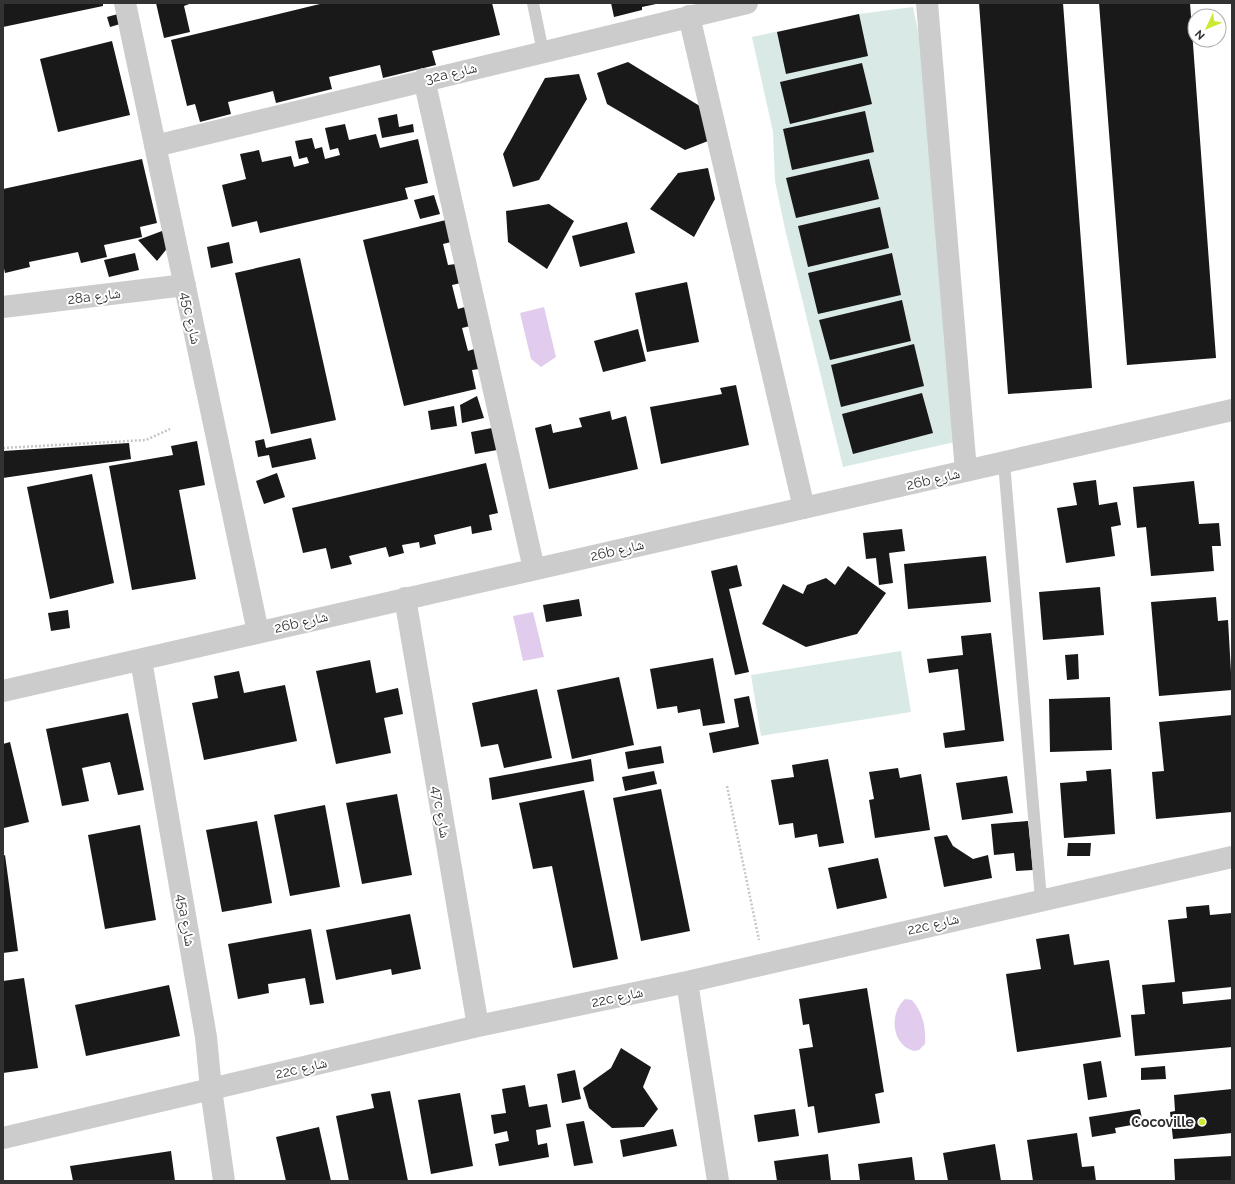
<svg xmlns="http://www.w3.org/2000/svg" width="1235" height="1184" viewBox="0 0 1235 1184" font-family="Raleway,'Noto Naskh Arabic',sans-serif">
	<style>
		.green { fill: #d9e9e5 }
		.water { fill: #e1ccee }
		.building { fill: #191919 }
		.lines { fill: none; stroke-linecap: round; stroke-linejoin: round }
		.path { stroke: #c6c6c6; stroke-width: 2.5; stroke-dasharray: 2 2; stroke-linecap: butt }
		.lane { stroke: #ccc; stroke-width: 12 }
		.street { stroke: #ccc; stroke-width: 22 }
		.poi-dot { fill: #cdea32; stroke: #fff; stroke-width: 1.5 }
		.labels { text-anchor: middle; stroke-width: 4; stroke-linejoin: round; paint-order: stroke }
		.street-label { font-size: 14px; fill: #323232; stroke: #fff }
		.poi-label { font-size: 14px; font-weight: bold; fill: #323232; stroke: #fff; text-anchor: end }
	</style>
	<rect width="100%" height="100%" fill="#fff"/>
	<path class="green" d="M913,7L922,50L955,442L843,467L785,229L775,181L773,132L752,37L859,14Z
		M901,651L911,712L761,736L751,675Z"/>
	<path class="water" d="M544,307L556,357L541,367L531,359L520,313Z
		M533,612L544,657L523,661L513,616Z
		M905,999L912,1000C923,1013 926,1027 925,1044L919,1050L914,1051C891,1045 889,1013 905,999Z"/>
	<path class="building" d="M3,3H103V6L3,27Z
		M156,3H192L184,6L190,32L164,38Z
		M324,3H492L500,35L432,51L436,65L383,78L380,65L329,77L332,89L276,103L273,91L228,102L231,114L200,122L195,104L187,106L171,40Z
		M611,3H656V4L642,7V10L614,17Z
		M979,3H1063L1092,388L1008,394Z
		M1099,3H1190L1216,358L1127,365Z
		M118,14L120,24L110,27L107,17Z
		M859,14L868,56L786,74L777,32Z
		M112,41L130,115L58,132L40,59Z
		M628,62L703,108L708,141L685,150L607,104L597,73Z
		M862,63L872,104L790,124L780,82Z
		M579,74L587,99L539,180L513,187L503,154L545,78Z
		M865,111L874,152L792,170L783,129Z
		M397,114L399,127L413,124L414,132L382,138L378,118Z
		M345,124L349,140L376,134L380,148L418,139L428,183L405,188L408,199L260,233L257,221L232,227L222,185L246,179L240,154L259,150L262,162L291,156L294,167L309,163L307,157L299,159L295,141L312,138L315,149L322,147L325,159L340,155L338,148L330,150L325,128Z
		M142,159L157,223L140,227L142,237L104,245L107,257L81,263L78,252L29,262L30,267L5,273L3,264V189Z
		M869,159L879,199L796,218L786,178Z
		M708,168L715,199L694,237L650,209L678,173Z
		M434,195L440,214L420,219L414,200Z
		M549,204L574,221L547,269L508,242L506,211Z
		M880,207L889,248L808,267L798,226Z
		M446,220L451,242L443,244L448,265L456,264L461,283L452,285L458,309L465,307L470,326L462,328L468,351L474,349L479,369L472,370L476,389L404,406L363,240Z
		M627,222L635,253L580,267L572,236Z
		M162,231L169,246L157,261L138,240Z
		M229,242L233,263L211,268L207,247Z
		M135,253L139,270L109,277L104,260Z
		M892,253L901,295L818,314L808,273Z
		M300,258L336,420L271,434L235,273Z
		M687,282L699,342L647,352L635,293Z
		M902,300L911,341L830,360L819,320Z
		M638,329L646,361L603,372L594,341Z
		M914,344L924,386L841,407L831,365Z
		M736,385L749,445L661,464L650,407L722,394L720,388Z
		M922,393L933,433L853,454L842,414Z
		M477,396L484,418L462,423L460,405Z
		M454,406L457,426L431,430L428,411Z
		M610,411L612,420L626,416L638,469L549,489L535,428L551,424L553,433L582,427L579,418Z
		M492,428L497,450L475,454L471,432Z
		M311,438L316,459L272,468L269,455L258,457L255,441L264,439L266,448Z
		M197,441L205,485L179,490L196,579L132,590L109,466L173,455L171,446Z
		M129,443L131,459L3,478V451Z
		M486,463L498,513L489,515L492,530L472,534L471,526L434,535L436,544L420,548L419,542L402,545L404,553L389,557L386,547L349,556L352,564L331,569L326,548L303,553L292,508Z
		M277,473L285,497L264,504L256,481Z
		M92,474L114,583L50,599L27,487Z
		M1096,480L1099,505L1117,502L1121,525L1111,527L1115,556L1066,563L1057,508L1077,505L1073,483Z
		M1194,481L1199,524L1219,523L1221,546H1212L1214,571L1151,576L1146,527L1137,528L1133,487Z
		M902,529L905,551L889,553L893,583L879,585L876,558L866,559L863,533Z
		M986,556L991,602L908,609L904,564Z
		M737,565L742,586L729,589L749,672L735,675L711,571Z
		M848,566L886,593L857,634L806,647L762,624L783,584L803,594L807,585L826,578L835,585Z
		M1100,587L1104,635L1043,640L1039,592Z
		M1216,597L1218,621L1228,620L1232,690L1159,696L1151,602Z
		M579,599L582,616L546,622L543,605Z
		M68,610L70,628L51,631L48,613Z
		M991,633L1004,741L945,748L943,733L965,730L958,669L929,673L927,659L963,655L961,636Z
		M1078,654L1079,679L1067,680L1065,655Z
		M713,658L725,723L703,726L700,709L678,713L677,706L657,709L650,669Z
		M370,660L376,693L398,688L403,714L384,718L391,753L336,764L316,671Z
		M239,671L244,693L285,685L297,741L204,760L192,703L218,698L214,676Z
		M619,677L634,745L572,759L557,690Z
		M537,689L552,758L504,768L498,744L481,747L472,703Z
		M749,696L759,744L713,753L709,733L739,727L734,699Z
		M1110,697L1112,750L1050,752L1049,699Z
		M128,713L144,790L118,795L110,762L82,768L89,801L62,806L46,729Z
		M1232,715V812L1156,819L1152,772L1164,771L1159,722Z
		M10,742L29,822L4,828L3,744Z
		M661,746L664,763L628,769L625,752Z
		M591,759L594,781L492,800L489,778Z
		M828,759L844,843L819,847L817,834L795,838L793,823L779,825L771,780L794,777L792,765Z
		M898,768L900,778L921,774L930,830L875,838L869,800L874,799L869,772Z
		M1111,769L1115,834L1064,838L1060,783L1087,781L1086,771Z
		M654,771L657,784L625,791L622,777Z
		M1007,776L1013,813L962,820L956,783Z
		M661,789L690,931L641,941L613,798Z
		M584,790L618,959L573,968L552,866L533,869L519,803Z
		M397,794L412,875L362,884L346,803Z
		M325,805L340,887L290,896L274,815Z
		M257,821L272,903L222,912L206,830Z
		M1028,821L1033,870L1016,871L1014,853L994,855L991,824Z
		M140,825L156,920L105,929L88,835Z
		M947,835L953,846L973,859L988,855L992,878L944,887L934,837Z
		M1068,843H1091L1090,856H1067Z
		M5,855L18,951L3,953V856Z
		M878,858L887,898L837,909L828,868Z
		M1209,905L1210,915L1232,913V987L1182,992L1183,1004L1232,999V1047L1135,1056L1131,1015L1145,1014L1142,985L1175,982L1168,920L1187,918L1186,907Z
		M410,914L421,969L392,975L391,969L336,980L326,930Z
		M311,929L324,1003L310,1005L305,978L268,984L269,993L238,999L228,944Z
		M1069,934L1074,965L1109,960L1121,1037L1017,1052L1006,974L1041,969L1036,939Z
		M24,978L38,1068L3,1073V981Z
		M169,985L180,1036L86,1056L75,1005Z
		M867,988L884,1092L875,1094L880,1123L818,1133L814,1106L808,1107L799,1049L813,1047L809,1024L803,1025L799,999Z
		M621,1048L651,1067L643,1087L658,1109L644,1127L612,1128L589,1108L583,1088L611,1068Z
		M1101,1061L1107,1097L1088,1100L1083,1064Z
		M1165,1066L1166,1079L1141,1080V1068Z
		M575,1070L581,1099L562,1103L557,1074Z
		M525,1085L529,1107L547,1104L551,1127L536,1130L538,1145L547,1143L549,1157L499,1166L495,1144L509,1141L507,1131L494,1134L491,1115L506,1113L502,1089Z
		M1232,1089V1133L1173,1139L1170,1112L1175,1111L1174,1095Z
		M390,1091L408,1181H349L336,1116L374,1108L371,1094Z
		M460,1093L473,1166L431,1174L418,1100Z
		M795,1109L799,1136L758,1142L754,1115Z
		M1140,1109L1143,1123L1115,1128L1116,1133L1092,1137L1089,1117Z
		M584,1121L593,1163L574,1166L566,1124Z
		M319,1127L331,1181H286L276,1137Z
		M673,1129L677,1146L623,1157L620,1140Z
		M1077,1133L1082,1167L1094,1166L1096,1181H1033L1027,1140Z
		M995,1144L1001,1181H948L943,1153Z
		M171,1151L175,1181H73L70,1166Z
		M828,1154L831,1181H777L774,1161Z
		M1232,1156V1181H1175L1174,1159Z
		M912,1157L915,1181H860L858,1164Z"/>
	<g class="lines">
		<path class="path" d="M3,448L146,440L170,429
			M727,786L759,940"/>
		<path class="lane" d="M533,3L543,52
			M1004,463L1041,899"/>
		<path class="street" d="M125,3L258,632
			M927,3L966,471
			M689,16L804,508
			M424,79L534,569
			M155,146L747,3
			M3,307L185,285
			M405,598L478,1026
			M141,660L206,1037L211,1089L224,1181
			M3,691L1232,410
			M687,982L718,1181
			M3,1138L478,1026L687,982L1232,857"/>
	</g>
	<circle class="poi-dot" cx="1202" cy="1122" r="4"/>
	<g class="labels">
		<g class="street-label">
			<text transform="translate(451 73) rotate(-13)" y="5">32a شارع</text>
			<text transform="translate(94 296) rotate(-7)" y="5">28a شارع</text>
			<text transform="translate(191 318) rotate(78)" y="5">45c شارع</text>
			<text transform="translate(933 479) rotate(-13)" y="5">26b شارع</text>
			<text transform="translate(617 550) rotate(-13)" y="5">26b شارع</text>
			<text transform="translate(301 622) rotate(-13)" y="5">26b شارع</text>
			<text transform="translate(441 812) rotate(80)" y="5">47c شارع</text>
			<text transform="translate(186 920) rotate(80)" y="5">45a شارع</text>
			<text transform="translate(933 924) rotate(-13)" y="5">22c شارع</text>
			<text transform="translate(617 997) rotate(-12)" y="5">22c شارع</text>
			<text transform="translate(301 1068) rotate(-13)" y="5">22c شارع</text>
		</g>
		<g class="poi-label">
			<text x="1194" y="1127">Cocoville</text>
		</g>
	</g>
	<rect width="1235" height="1184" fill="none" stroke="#323232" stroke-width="8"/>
	<g transform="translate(1207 28) rotate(226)"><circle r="19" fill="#ffffff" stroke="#adadad"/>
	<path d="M0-3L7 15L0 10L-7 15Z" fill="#cdea32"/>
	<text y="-6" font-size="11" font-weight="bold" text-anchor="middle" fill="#323232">N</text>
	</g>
</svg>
